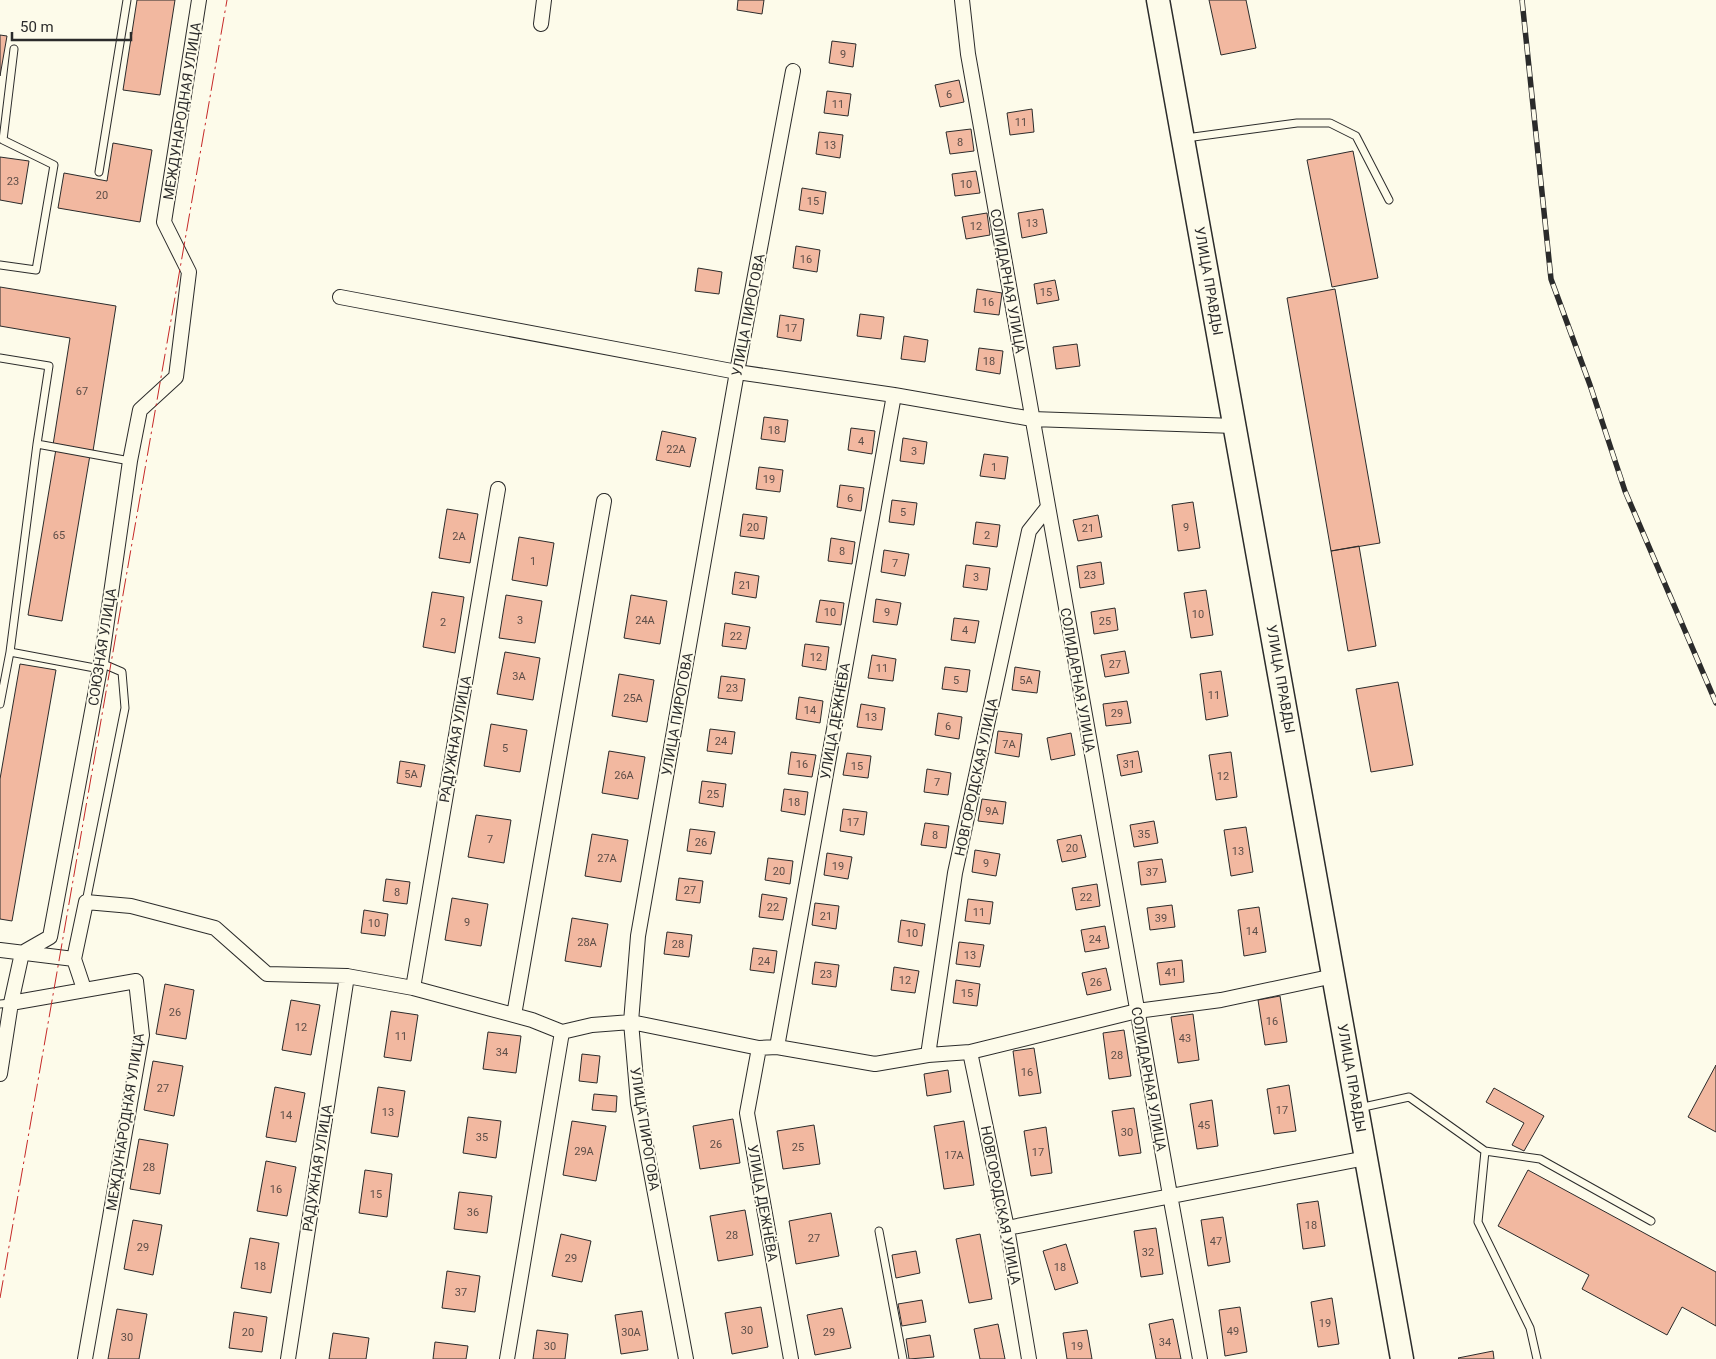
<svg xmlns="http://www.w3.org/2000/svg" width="1716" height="1359" viewBox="0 0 1716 1359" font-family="Roboto,sans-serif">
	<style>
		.building { fill: #f2b8a0; stroke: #2b2b2b }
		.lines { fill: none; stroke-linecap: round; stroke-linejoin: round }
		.lane-casing { stroke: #2b2b2b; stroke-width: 9 }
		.street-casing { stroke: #2b2b2b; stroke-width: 16 }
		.primary-casing { stroke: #2b2b2b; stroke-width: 25 }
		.lane { stroke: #fdfbea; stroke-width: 7 }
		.street { stroke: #fdfbea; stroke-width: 14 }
		.primary { stroke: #fdfbea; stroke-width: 22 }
		.rail-casing { stroke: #2b2b2b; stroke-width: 5.5 }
		.rail { stroke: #fdfbea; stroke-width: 4; stroke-dasharray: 11; stroke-linecap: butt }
		.power { stroke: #c62828; stroke-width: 1; stroke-dasharray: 18 4 2.5 4; stroke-linecap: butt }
		.labels { text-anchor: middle; stroke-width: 4; stroke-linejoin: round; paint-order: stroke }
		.number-label { font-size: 11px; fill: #5d4e48 }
		.street-label { font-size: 14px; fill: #2b2b2b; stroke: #fdfbea }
	</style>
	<rect width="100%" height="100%" fill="#fdfbea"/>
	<path class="building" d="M137,0H175L160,95L123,90Z
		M738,0H764L762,14L737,10Z
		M1209,0H1246L1256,48L1221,55Z
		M0,35L7,36L0,76Z
		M832,41L856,44L853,67L829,63Z
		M959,80L964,102L940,107L935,85Z
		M827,91L851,94L848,116L824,113Z
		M1032,109L1034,132L1010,135L1007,113Z
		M971,129L974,151L950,154L946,132Z
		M819,132L843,135L840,158L816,154Z
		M113,143L152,150L140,222L58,208L64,173L107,181Z
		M1353,151L1378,278L1332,287L1307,160Z
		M0,157L29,161L22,204L0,200Z
		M976,171L980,193L955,196L952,174Z
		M802,188L826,192L823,214L799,210Z
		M1043,209L1047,233L1022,238L1018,213Z
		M987,213L990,235L966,239L962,217Z
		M796,246L820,250L817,272L793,268Z
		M698,268L722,272L719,294L695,291Z
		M1055,280L1059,300L1037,304L1034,284Z
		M0,287L116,306L93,451L53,445L70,338L0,326Z
		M977,289L1002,293L999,315L974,312Z
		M1335,289L1380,543L1331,551L1287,298Z
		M860,314L884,317L881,339L857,336Z
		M780,315L804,319L801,341L777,337Z
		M904,336L928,340L925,362L901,359Z
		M1077,344L1080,366L1056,369L1053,347Z
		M979,348L1003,351L1000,374L976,370Z
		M764,417L788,420L785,442L761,439Z
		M851,428L875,431L872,454L848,450Z
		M662,431L696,438L690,467L656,460Z
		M903,438L927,442L924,464L900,461Z
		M56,449L90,455L62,621L28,615Z
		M984,454L1008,457L1005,479L980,476Z
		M759,467L783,470L780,492L756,489Z
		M840,485L864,488L861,511L837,507Z
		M892,500L917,503L914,525L889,522Z
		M1193,502L1200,548L1178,551L1172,505Z
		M447,509L478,514L470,563L439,558Z
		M743,514L767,517L764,539L740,536Z
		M1098,515L1102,537L1078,541L1073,520Z
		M976,522L1000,525L997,547L973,544Z
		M519,537L554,543L547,586L512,580Z
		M831,538L855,542L852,564L828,561Z
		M1359,546L1376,646L1348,651L1331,551Z
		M884,550L909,554L905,576L881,572Z
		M1101,562L1104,584L1080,588L1077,566Z
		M966,565L990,568L987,590L963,587Z
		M735,572L759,576L756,598L732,594Z
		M1206,590L1213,635L1191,638L1184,593Z
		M432,592L464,597L455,653L423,647Z
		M506,595L542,601L535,643L499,638Z
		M631,595L667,601L660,644L624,638Z
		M876,599L901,603L897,625L873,622Z
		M820,600L844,603L841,625L816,622Z
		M1115,608L1118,630L1094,634L1091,612Z
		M954,618L979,621L975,643L951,640Z
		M725,623L750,627L746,649L722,646Z
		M805,644L829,647L826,670L802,666Z
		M1125,651L1129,673L1105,677L1101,655Z
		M505,652L540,658L533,700L497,694Z
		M872,655L896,659L893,681L868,678Z
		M20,664L56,670L12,921L0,919V779Z
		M945,667L970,670L967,692L942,689Z
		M1015,667L1040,671L1037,693L1012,690Z
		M1221,671L1228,716L1206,720L1200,674Z
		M619,674L654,680L647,722L612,716Z
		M721,676L745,679L742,701L718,698Z
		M1398,682L1413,765L1371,772L1356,689Z
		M799,697L823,701L820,723L796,719Z
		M1127,701L1131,723L1106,726L1103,704Z
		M861,704L885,708L882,730L857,727Z
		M938,713L962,717L959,739L935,735Z
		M491,724L527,730L520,772L484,766Z
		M710,729L735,732L732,754L707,751Z
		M998,731L1022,734L1019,757L995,753Z
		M1071,733L1075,755L1051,760L1047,738Z
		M609,751L645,757L638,799L602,793Z
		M1138,751L1142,772L1121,776L1117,755Z
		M791,752L816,755L812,777L788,774Z
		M1231,752L1237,797L1216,800L1209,755Z
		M847,753L871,756L868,778L843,775Z
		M400,761L425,765L421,787L397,783Z
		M927,769L951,773L948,795L924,792Z
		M702,781L726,784L723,807L699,803Z
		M784,789L808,792L805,815L781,811Z
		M982,799L1006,802L1003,824L978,821Z
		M843,809L867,812L864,835L840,831Z
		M476,815L511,820L504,863L468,857Z
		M1154,821L1158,843L1134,847L1130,825Z
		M925,823L949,826L946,848L921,845Z
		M1246,827L1253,872L1231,876L1224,830Z
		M690,829L715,832L711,854L687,851Z
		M592,834L628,840L621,882L585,876Z
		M1081,835L1086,857L1062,862L1057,840Z
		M975,850L1000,854L996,876L972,872Z
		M827,853L852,857L848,879L824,875Z
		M768,858L793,861L790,884L765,880Z
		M1162,859L1166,882L1141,885L1138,862Z
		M679,878L703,881L700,903L676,900Z
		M386,879L410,882L407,904L383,901Z
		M1097,884L1100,906L1076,910L1072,888Z
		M762,894L787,898L783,920L759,917Z
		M452,898L488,904L481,946L445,940Z
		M968,899L993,902L990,924L965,921Z
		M815,903L839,906L836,929L812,925Z
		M1172,905L1175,927L1150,930L1147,908Z
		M1259,907L1266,952L1244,956L1238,910Z
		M364,910L388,914L385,936L361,933Z
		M572,918L608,924L601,967L565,961Z
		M901,920L925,924L922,946L898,942Z
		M1105,926L1109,948L1085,952L1081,930Z
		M667,932L692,935L689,957L664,954Z
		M959,942L984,945L980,967L956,964Z
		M753,948L777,951L774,973L750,970Z
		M1182,960L1184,982L1160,985L1157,963Z
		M815,962L839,965L836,987L812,984Z
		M894,967L919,971L915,993L891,990Z
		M1106,968L1111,990L1087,995L1082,973Z
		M956,980L980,984L977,1006L953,1003Z
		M165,984L194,990L186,1039L156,1034Z
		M1280,996L1287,1042L1265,1045L1258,1000Z
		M291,1000L320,1005L311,1055L282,1050Z
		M391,1011L418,1015L411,1061L384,1057Z
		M1193,1014L1199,1060L1178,1063L1171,1017Z
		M1124,1030L1131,1076L1109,1079L1103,1033Z
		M488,1032L521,1036L516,1073L483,1069Z
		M1034,1048L1041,1093L1019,1096L1013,1051Z
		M582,1054L600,1056L597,1083L579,1081Z
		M153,1061L183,1066L174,1116L144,1110Z
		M1716,1065V1132L1688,1117Z
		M948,1070L951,1092L927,1096L924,1074Z
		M1289,1085L1296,1131L1274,1134L1267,1089Z
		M275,1087L305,1093L296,1142L266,1137Z
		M378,1087L405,1091L398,1137L371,1133Z
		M1494,1088L1544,1116L1524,1151L1512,1145L1524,1123L1486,1102Z
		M594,1094L617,1096L616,1112L592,1110Z
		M1212,1100L1218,1146L1197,1149L1190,1104Z
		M1134,1108L1141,1153L1119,1156L1112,1111Z
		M468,1117L501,1121L496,1158L463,1153Z
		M733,1119L740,1163L700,1169L693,1126Z
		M572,1121L606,1126L596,1181L563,1175Z
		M964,1121L974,1185L944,1189L934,1126Z
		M814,1125L820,1164L783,1169L777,1131Z
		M1046,1127L1052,1173L1031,1176L1024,1131Z
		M139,1139L168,1144L160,1194L130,1189Z
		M266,1161L296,1167L287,1216L257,1211Z
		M365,1170L392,1174L387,1217L359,1213Z
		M1528,1170L1716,1272V1326L1682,1307L1667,1335L1582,1289L1589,1275L1498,1226Z
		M459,1192L492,1196L487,1233L454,1229Z
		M1318,1201L1325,1246L1303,1249L1297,1204Z
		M745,1210L753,1255L718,1261L710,1216Z
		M831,1213L839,1256L796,1264L789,1221Z
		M1223,1217L1230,1262L1208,1266L1201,1220Z
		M133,1220L162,1225L153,1275L124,1269Z
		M1156,1228L1163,1274L1141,1277L1134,1231Z
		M561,1234L591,1241L582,1282L552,1276Z
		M980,1234L992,1299L969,1303L956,1239Z
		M250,1238L279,1243L271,1293L241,1288Z
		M1066,1244L1078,1283L1055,1290L1043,1251Z
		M916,1251L920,1273L896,1278L892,1255Z
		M447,1271L480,1276L475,1312L442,1308Z
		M1332,1298L1339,1344L1318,1347L1311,1302Z
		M922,1300L926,1322L902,1326L898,1304Z
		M761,1307L768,1347L732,1354L725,1313Z
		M1240,1307L1247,1352L1225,1356L1219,1310Z
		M842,1308L851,1348L815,1355L807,1315Z
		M117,1309L147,1314L139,1359H108Z
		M642,1311L648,1350L621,1354L615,1315Z
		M234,1312L267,1317L262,1352L229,1348Z
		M1173,1319L1181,1359H1156L1149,1324Z
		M998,1324L1005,1359H980L974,1329Z
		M537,1330L568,1334L565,1359H533Z
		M1087,1330L1092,1359H1067L1063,1333Z
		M333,1333L369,1338L366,1359H329Z
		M930,1335L934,1357L909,1359L906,1339Z
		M435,1342L468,1346L466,1359H433Z
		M1493,1351L1494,1359H1459L1458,1358Z"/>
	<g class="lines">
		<defs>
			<path id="lane" d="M1186,138L1297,123H1330L1356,136L1389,200
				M99,172L127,0
				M0,265L36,270L54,165L3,140L14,49
				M0,358L49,366L37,444L130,461
				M37,444L10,652L100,669
				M0,704L10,652
				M86,902L125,708L122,672L101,663
				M0,1004L11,1003
				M1359,1108L1409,1097L1485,1151
				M879,1231L903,1359
				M1537,1359L1530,1328L1478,1222L1485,1151L1540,1159L1651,1221"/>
			<path id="street" d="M962,0L968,54L1170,1195L1200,1359
				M541,24L544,0
				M340,297L737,372L894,395L1032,419L1235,426
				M0,950L74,959L84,989
				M74,959L86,902L131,906L215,928L267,974L347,976L413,988L532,1020L562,1032L592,1025L631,1022L759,1048L777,1047L875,1064L928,1055L970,1052L1137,1011L1221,1000L1334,976
				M413,988L498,489
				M11,1003L136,981L142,1035L85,1359
				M514,1015L604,501
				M777,1047L894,395
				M759,1048L747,1113L791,1359
				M970,1052L1007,1228L1029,1359
				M928,1055L955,873L1029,531L1048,507
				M0,1074L11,1003L22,953L50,937L101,663L130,461L140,410L176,377L189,272L164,222L199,0
				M1007,1228L1366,1158
				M288,1359L347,976
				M507,1359L562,1032
				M686,1359L638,1103L631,1022L638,936L737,372L793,71"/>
			<path id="primary" d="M1158,0L1402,1359"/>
		</defs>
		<use href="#lane" class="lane-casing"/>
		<use href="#street" class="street-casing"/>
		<use href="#primary" class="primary-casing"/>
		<use href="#lane" class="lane"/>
		<use href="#street" class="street"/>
		<use href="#primary" class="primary"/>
		<defs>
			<path id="rail" d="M1522,0L1551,279L1590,385L1625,491L1716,703"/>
		</defs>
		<use href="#rail" class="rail-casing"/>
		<use href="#rail" class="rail"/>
		<path class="power" d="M0,1298L227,0"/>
	</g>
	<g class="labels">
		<g class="number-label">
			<text x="843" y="58">9</text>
			<text x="949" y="98">6</text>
			<text x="838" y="108">11</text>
			<text x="1021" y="126">11</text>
			<text x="960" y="146">8</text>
			<text x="830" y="149">13</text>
			<text x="13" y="185">23</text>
			<text x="966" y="188">10</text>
			<text x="102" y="199">20</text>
			<text x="813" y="205">15</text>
			<text x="1032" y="227">13</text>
			<text x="976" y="230">12</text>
			<text x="806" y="263">16</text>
			<text x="1046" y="296">15</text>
			<text x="988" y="306">16</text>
			<text x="791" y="332">17</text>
			<text x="989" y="365">18</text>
			<text x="82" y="395">67</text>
			<text x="774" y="434">18</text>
			<text x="861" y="445">4</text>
			<text x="676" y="453">22А</text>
			<text x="914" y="455">3</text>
			<text x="994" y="471">1</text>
			<text x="769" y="483">19</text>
			<text x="850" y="502">6</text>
			<text x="903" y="516">5</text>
			<text x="753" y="531">20</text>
			<text x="1186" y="531">9</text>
			<text x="1088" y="532">21</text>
			<text x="59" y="539">65</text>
			<text x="987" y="539">2</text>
			<text x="459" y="540">2А</text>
			<text x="842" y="555">8</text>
			<text x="533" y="565">1</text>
			<text x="895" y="567">7</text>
			<text x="1090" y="579">23</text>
			<text x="976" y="581">3</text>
			<text x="745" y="589">21</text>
			<text x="830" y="616">10</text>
			<text x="887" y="616">9</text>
			<text x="1198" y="618">10</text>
			<text x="520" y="624">3</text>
			<text x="645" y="624">24А</text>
			<text x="1105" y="625">25</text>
			<text x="443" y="626">2</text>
			<text x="965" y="634">4</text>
			<text x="736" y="640">22</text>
			<text x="816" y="661">12</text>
			<text x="1115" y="668">27</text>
			<text x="882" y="672">11</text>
			<text x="519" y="680">3А</text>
			<text x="956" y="684">5</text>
			<text x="1026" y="684">5А</text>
			<text x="732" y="692">23</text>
			<text x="1214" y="699">11</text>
			<text x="633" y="702">25А</text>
			<text x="810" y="714">14</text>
			<text x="1117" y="717">29</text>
			<text x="871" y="721">13</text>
			<text x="948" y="730">6</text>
			<text x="721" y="745">24</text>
			<text x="1009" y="748">7А</text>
			<text x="505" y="752">5</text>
			<text x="802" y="768">16</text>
			<text x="1129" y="768">31</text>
			<text x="857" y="770">15</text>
			<text x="411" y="778">5А</text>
			<text x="624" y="779">26А</text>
			<text x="1223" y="780">12</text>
			<text x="937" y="786">7</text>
			<text x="713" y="798">25</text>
			<text x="794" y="806">18</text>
			<text x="992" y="815">9А</text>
			<text x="853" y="826">17</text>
			<text x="1144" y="838">35</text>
			<text x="935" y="839">8</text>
			<text x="490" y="843">7</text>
			<text x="701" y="846">26</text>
			<text x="1072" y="852">20</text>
			<text x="1238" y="855">13</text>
			<text x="607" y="862">27А</text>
			<text x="986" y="867">9</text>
			<text x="838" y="870">19</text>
			<text x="779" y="875">20</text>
			<text x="1152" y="876">37</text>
			<text x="690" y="894">27</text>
			<text x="397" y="896">8</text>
			<text x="1086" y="901">22</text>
			<text x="773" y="911">22</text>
			<text x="979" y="916">11</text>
			<text x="826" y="920">21</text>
			<text x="1161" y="922">39</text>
			<text x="467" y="926">9</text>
			<text x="374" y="927">10</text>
			<text x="1252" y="935">14</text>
			<text x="912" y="937">10</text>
			<text x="1095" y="943">24</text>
			<text x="587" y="946">28А</text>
			<text x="678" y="948">28</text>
			<text x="970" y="959">13</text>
			<text x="764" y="965">24</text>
			<text x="1171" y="976">41</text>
			<text x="826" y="978">23</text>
			<text x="905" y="984">12</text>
			<text x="1096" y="986">26</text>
			<text x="967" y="997">15</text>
			<text x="175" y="1016">26</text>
			<text x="1272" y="1025">16</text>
			<text x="301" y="1031">12</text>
			<text x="401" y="1040">11</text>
			<text x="1185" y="1042">43</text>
			<text x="502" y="1056">34</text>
			<text x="1117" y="1059">28</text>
			<text x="1027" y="1076">16</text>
			<text x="163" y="1092">27</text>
			<text x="1282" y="1114">17</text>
			<text x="388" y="1116">13</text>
			<text x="286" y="1119">14</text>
			<text x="1204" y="1129">45</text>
			<text x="1127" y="1136">30</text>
			<text x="482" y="1141">35</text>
			<text x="716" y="1148">26</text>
			<text x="798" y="1151">25</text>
			<text x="584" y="1155">29А</text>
			<text x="1038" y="1156">17</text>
			<text x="954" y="1159">17А</text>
			<text x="149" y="1171">28</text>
			<text x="276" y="1193">16</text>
			<text x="376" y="1198">15</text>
			<text x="473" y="1216">36</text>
			<text x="1311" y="1229">18</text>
			<text x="732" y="1239">28</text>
			<text x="814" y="1242">27</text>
			<text x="1216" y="1245">47</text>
			<text x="143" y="1251">29</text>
			<text x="1148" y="1256">32</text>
			<text x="571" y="1262">29</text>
			<text x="260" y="1270">18</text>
			<text x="1060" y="1271">18</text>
			<text x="461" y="1296">37</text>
			<text x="1325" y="1327">19</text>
			<text x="747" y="1334">30</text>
			<text x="1233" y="1335">49</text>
			<text x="248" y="1336">20</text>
			<text x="631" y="1336">30А</text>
			<text x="829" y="1336">29</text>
			<text x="127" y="1341">30</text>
			<text x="1165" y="1346">34</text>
			<text x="550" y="1350">30</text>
			<text x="1077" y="1350">19</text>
		</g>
		<g class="street-label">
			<text transform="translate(182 111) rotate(-81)" y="5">МЕЖДУНАРОДНАЯ УЛИЦА</text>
			<text transform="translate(1008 281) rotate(80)" y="5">СОЛИДАРНАЯ УЛИЦА</text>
			<text transform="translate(1209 281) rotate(80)" y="5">УЛИЦА ПРАВДЫ</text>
			<text transform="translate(748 315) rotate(-79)" y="5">УЛИЦА ПИРОГОВА</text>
			<text transform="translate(102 647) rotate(-81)" y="5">СОЮЗНАЯ УЛИЦА</text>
			<text transform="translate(1281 679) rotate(80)" y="5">УЛИЦА ПРАВДЫ</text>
			<text transform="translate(1078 680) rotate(80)" y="5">СОЛИДАРНАЯ УЛИЦА</text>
			<text transform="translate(677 714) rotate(-80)" y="5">УЛИЦА ПИРОГОВА</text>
			<text transform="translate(835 721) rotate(-80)" y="5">УЛИЦА ДЕЖНЁВА</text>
			<text transform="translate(455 739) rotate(-80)" y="5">РАДУЖНАЯ УЛИЦА</text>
			<text transform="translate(976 777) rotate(-78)" y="5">НОВГОРОДСКАЯ УЛИЦА</text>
			<text transform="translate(1352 1078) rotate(80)" y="5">УЛИЦА ПРАВДЫ</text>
			<text transform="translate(1149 1079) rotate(80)" y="5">СОЛИДАРНАЯ УЛИЦА</text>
			<text transform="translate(125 1122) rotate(-81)" y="5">МЕЖДУНАРОДНАЯ УЛИЦА</text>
			<text transform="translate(645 1129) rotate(81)" y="5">УЛИЦА ПИРОГОВА</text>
			<text transform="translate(317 1168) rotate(-81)" y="5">РАДУЖНАЯ УЛИЦА</text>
			<text transform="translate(763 1203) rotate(80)" y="5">УЛИЦА ДЕЖНЁВА</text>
			<text transform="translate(1001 1205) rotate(79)" y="5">НОВГОРОДСКАЯ УЛИЦА</text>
		</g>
	</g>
	<path d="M12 32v8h119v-8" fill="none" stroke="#2b2b2b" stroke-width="2.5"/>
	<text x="20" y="32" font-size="15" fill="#2b2b2b" stroke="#fdfbea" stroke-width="4" paint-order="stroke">50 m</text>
</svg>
